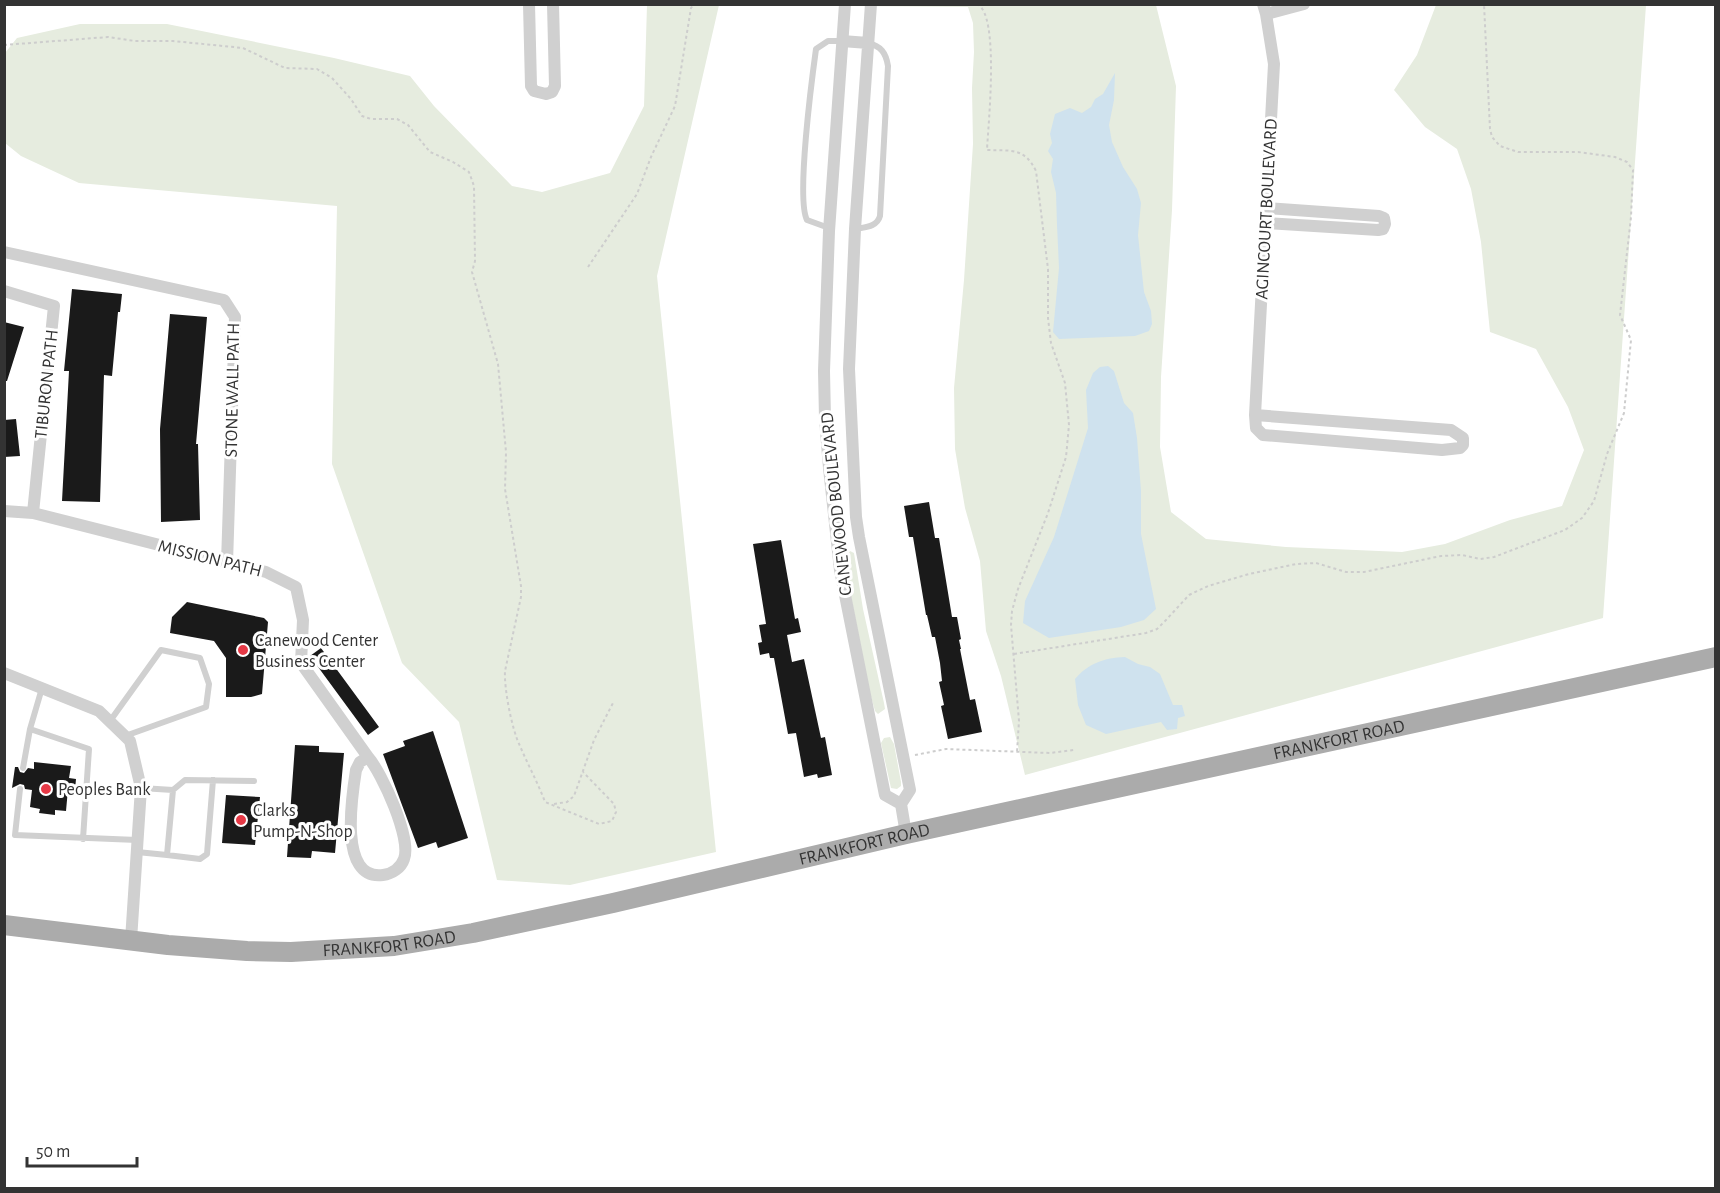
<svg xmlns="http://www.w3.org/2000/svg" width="1720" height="1193" viewBox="0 0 1720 1193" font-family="'Alegreya Sans',sans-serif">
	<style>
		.green { fill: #e6ecdf }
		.water { fill: #cfe2ee }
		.building { fill: #1a1a1a }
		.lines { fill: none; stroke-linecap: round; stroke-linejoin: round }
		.path { stroke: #cdcdcd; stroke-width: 2; stroke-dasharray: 3 3; stroke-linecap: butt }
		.lane { stroke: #d0d0d0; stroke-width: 6 }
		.street { stroke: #d0d0d0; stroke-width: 12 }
		.primary { stroke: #ababab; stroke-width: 20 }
		.poi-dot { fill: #e63946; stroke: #fff; stroke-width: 2 }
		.labels { text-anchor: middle; stroke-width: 6; stroke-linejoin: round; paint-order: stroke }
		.street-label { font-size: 18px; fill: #333; stroke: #fff }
		.poi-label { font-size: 18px; fill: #333; stroke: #fff; text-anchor: start }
	</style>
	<rect width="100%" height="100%" fill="#fff"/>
	<path class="green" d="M647,5H1156L1176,86L1172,210L1161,377L1160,447L1171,512L1206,539L1286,547L1402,552L1445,544L1510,520L1562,506L1584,450L1568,407L1536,349L1490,332L1481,242L1471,189L1457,149L1425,127L1394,90L1417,55L1436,5H1646L1603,618L1025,775L1001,676L986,631L980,561L965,508L955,449L954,388L964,280L973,144L972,88L974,52L973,23L968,7L719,5L657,276L716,852L570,885L497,880L459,722L402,663L332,464L337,206L79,183L21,156L5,143V53L17,38L80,24H167L334,58L410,76L434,106L512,186L542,192L610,173L644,106Z
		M850,551L854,553L863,609L884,703L885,709L878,714L875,711L870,693L844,562V556Z
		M890,737L894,744L901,782V786L897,789L891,788L881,743L884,738Z"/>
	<path class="water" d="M1115,73L1114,100L1109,125L1112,142L1123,167L1137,189L1141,203L1138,235L1144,292L1151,311L1152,324L1149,331L1135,336L1059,339L1053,332L1059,268L1057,225L1056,193L1051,172L1053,159L1048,151L1052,143L1050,134L1055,114L1070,108L1082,113L1091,107L1095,99L1103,94Z
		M1108,366L1114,371L1124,403L1133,413L1137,438L1141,491V534L1156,609L1144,620L1121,627L1049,638L1023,623L1025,601L1054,537L1088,428L1086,390L1093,373L1100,367Z
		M1125,657L1138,664L1150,667L1160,674L1173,705H1182L1185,716L1178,718L1177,729L1167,730L1161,722L1106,734L1086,725L1078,705L1075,679C1089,663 1104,658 1125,657Z"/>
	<path class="building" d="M72,289L122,294L120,312H118L112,376L104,375L100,502L62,501L69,371H64Z
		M170,314L207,317L196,444H198L200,520L161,522L160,429Z
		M4,322L24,327L7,381H4Z
		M16,419L20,456L4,457V420Z
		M929,502L935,538H939L952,617H957L961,639L959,640L961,649H960L970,700L975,699L982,732L948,739L941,706L944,705L939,682L942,681L940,663L935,637H932L927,615H926L913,537H909L904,506Z
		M781,540L795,619L798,618L801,632L787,635L792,662L804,659L821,738L825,737L832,775L818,778L817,774L804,777L796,733L788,734L774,658H770L769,653L760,655L758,643L762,642L759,625L766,624L753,544Z
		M187,602L264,618L268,622L262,694L251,697H226V658L214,641L170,633L172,617Z
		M321,648L379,727L368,735L310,656Z
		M433,731L468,838L438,848L436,842L418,848L383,754L405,746L403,741Z
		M295,745L319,746V752L344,753L335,853L312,851L311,858L287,857Z
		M34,762L71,766L69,778L76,779L75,790L68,789L66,811L55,810V815L39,813L40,809L30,807L32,790L25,789L24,785L20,784L12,788L15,767H18L20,772L24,773L28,768L34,769Z
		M226,795L260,797L255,845L222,843Z"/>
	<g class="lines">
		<path class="path" d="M977,4C1000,14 988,126 987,150C1011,151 1024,147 1036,171L1048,269V318L1051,343L1065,383L1069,425L1066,457L1048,513L1018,589L1012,611L1011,625L1019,721L1017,752
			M4,45L108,37L135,41H173L243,48L285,68L317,69L332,78L351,99L362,116L371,119H397L408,125L430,152L453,162L469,172L474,186L475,261L472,272L498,364L506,452L505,489L521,586V597L505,671C504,689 512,730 520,746C528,765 538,783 545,802L599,824L612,821L616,812L614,804L583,772
			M588,267L637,194L651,157L675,106L691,8L694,4
			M1014,654L1146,633L1157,629L1166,620L1189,595L1208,586L1249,574L1296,564L1316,563L1346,572H1364L1441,556L1462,555L1480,559L1494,557L1565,530L1582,518L1594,501L1607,454L1624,413L1631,340L1620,315L1631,217L1633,170L1627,162L1615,157L1578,152H1518L1500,146L1492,137L1490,129L1484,4
			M915,755L946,749L1050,753L1074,750
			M554,804L567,802L574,796L594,740L614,701"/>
		<path class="lane" d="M829,228L807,220C796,199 812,78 816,49L828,41H842
			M856,229C865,227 877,227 880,216L888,66C886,53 881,46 868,43
			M110,721L161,650L200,658L209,684L206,707L125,736
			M30,729L89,749L83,839
			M23,768L30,729L42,688
			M20,789L15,835L137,840
			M173,790L185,780L254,781
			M137,852L167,855L173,790L141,788
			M167,855L200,859L207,854L213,780"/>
		<path class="street" d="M529,4L531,86L534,91L546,94L552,92L555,86L553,4
			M845,4L829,231L824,371L825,419L829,468L840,570L885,795L901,804
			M871,4L855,229L849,369L856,517L859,537L910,790L901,804L906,834
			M1266,14L1304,4
			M842,41L868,43
			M1265,223L1378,230L1383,229L1385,224L1384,218L1379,216L1266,208
			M4,252L224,300L235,317L227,563
			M4,291L54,306L33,513
			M1255,415L1451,430L1463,438V445L1460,448L1442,450L1263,435L1256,428Z
			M1255,415L1274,64L1266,14L1263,4
			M4,511L33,513L266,572L296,587L303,620L301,663L368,757
			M4,673L99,711L130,741L141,788L131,940
			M368,757C382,773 412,839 404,859C401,868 392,874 383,875C338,881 352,795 356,770L360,762Z"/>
		<path class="primary" id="s1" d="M4,925L168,945L247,951L291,952L394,946L473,933L613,903L906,834L1716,657"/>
	</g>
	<g class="poi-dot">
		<circle cx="243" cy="650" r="6"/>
		<circle cx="46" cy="789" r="6"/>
		<circle cx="241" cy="820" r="6"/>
	</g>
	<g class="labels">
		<g class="street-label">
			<text transform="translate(1266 209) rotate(-87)" y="6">AGINCOURT BOULEVARD</text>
			<text transform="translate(46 384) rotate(-84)" y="6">TIBURON PATH</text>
			<text transform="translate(232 390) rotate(-89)" y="6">STONE WALL PATH</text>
			<text transform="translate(836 504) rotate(-96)" y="6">CANEWOOD BOULEVARD</text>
			<text transform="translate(210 558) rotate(14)" y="6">MISSION PATH</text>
			<text dy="6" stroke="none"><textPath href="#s1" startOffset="1359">FRANKFORT ROAD</textPath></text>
			<text dy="6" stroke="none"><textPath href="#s1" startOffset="873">FRANKFORT ROAD</textPath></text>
			<text dy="6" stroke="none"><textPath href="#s1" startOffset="387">FRANKFORT ROAD</textPath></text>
		</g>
		<g class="poi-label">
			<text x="255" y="646">Canewood Center<tspan x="255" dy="21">Business Center</tspan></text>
			<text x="58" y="795">Peoples Bank</text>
			<text x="253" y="816">Clarks<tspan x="253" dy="21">Pump-N-Shop</tspan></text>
		</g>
	</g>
	<rect width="1720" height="1193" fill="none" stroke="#333333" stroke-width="12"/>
	<path d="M27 1157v9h110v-9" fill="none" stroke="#333333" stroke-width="3"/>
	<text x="36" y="1157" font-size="18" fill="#333333" stroke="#ffffff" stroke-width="4.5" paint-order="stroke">50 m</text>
</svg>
